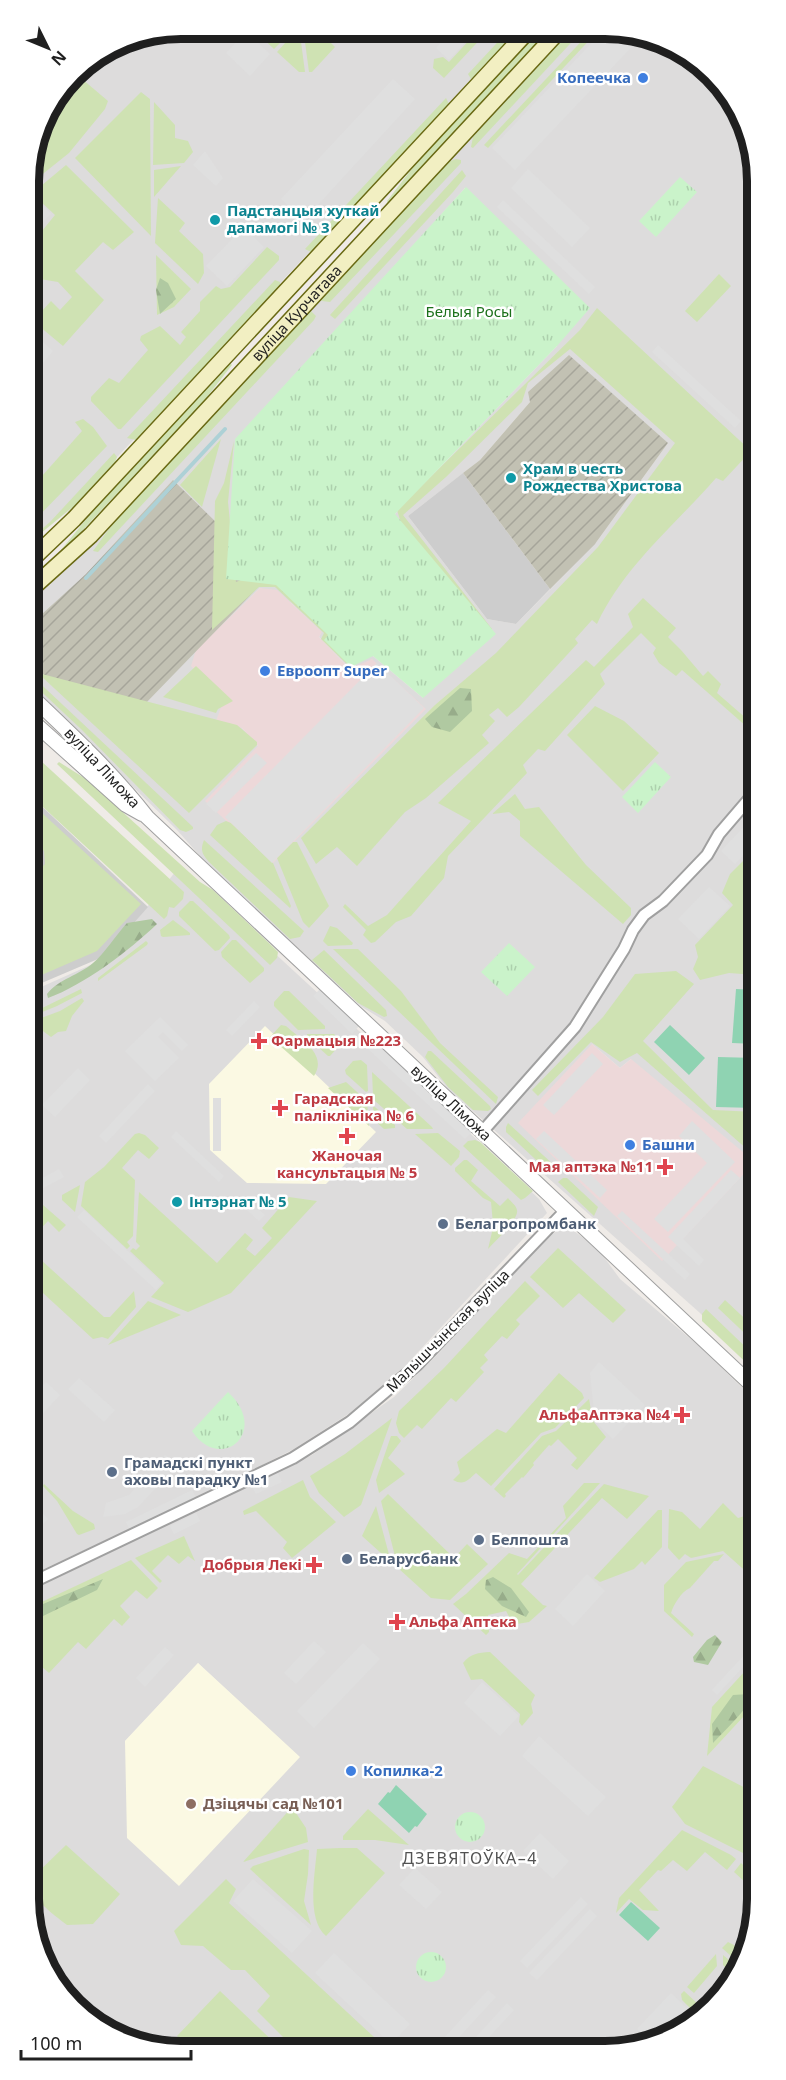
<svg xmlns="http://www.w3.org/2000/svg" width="786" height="2080" viewBox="0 0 786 2080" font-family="'Noto Sans',sans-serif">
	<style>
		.residential { fill: #dddcdc; fill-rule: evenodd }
		.commercial { fill: #edd8d9 }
		.education { fill: #fbf9e3 }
		.religious { fill: #cdcdcd }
		.construction { fill: url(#construction-furrows) }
		.grass { fill: #cfe2b3 }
		.forest { fill: url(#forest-firs) }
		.park { fill: url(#park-tufts) }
		.pitch { fill: #8fd3b2 }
		.parking { fill: #dfdfdf }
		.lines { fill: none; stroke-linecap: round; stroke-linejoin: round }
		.stream { stroke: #add1d6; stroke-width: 4 }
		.minor-casing { stroke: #a0a0a0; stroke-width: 14 }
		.tertiary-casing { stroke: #a0a0a0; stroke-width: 16 }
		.secondary-casing { stroke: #696913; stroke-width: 18 }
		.minor { stroke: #fff; stroke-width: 10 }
		.tertiary { stroke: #fff; stroke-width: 14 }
		.secondary { stroke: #f2efc2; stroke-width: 15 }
		.shop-dot { fill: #3f7fe0; stroke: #fff; stroke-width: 2 }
		.culture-dot { fill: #0f9aa8; stroke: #fff; stroke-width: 2 }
		.health-dot { fill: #e0444e; stroke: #fff; stroke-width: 2 }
		.service-dot { fill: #5c6f8a; stroke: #fff; stroke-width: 2 }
		.education-dot { fill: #8d6e63; stroke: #fff; stroke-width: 2 }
		.labels { text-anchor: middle; stroke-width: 5; stroke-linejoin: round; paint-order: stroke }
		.shop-label { font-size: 15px; font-weight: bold; fill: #366cbe; stroke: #fff; text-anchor: start }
		.culture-label { font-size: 15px; font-weight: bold; fill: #0d838f; stroke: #fff; text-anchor: start }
		.park-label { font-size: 15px; fill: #1b701a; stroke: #fff }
		.street-label { font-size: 15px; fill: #1f1f1f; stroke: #fff }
		.health-label { font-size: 15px; font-weight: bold; fill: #be3a42; stroke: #fff; text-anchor: start }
		.service-label { font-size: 15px; font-weight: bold; fill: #4e5e75; stroke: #fff; text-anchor: start }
		.education-label { font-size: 15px; font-weight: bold; fill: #785e54; stroke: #fff; text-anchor: start }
		.neighbourhood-label { font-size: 16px; letter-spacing: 1.5px; fill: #525252; stroke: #fff }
		.rim { fill: none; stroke: #1f1f1f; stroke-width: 8 }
	</style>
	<defs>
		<pattern id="construction-furrows" width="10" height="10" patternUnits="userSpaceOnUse" patternTransform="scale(1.5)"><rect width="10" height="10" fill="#c2c1b3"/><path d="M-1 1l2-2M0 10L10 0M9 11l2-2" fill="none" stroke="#a6a59a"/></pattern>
		<pattern id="forest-firs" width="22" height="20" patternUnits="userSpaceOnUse" patternTransform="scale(1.5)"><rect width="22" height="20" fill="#b0c9a1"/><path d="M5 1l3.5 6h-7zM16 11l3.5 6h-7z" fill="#97ac8a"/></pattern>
		<pattern id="park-tufts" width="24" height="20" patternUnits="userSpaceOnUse" patternTransform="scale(1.5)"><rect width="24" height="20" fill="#caf3ca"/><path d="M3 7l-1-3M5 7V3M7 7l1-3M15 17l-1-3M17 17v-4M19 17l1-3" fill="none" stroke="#add0ad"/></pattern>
	</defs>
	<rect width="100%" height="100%" fill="#efebe7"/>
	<path class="residential" d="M181,29L514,31L451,101L120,454L69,506L29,541V170L44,114L80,66L123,40Z
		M567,31H635L713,73L755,151L756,1370L700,1313L448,1089L423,1057L385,1021L362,1007L291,942L201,857L177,830L30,686V602L85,552L106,527ZM465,188L557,346L395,514L423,698L373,656L276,585L378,285ZM530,402L668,443L595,544L516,624L487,619L408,516L480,460ZM260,588L291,603L321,632L319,637L350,669L258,746L242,728L224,699L232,616ZM592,1044L620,1068L631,1059L662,1260Z
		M180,866L474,1137L539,1199L547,1213L407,1364L350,1413L294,1449L199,1497L31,1575L30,992L106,958Z
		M559,1229L574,1231L598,1249L620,1279L699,1346L756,1401L757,1909L746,1957L720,1999L682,2031L635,2049H151L73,2007L31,1929V1590L312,1455L394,1397L434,1358L548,1238ZM198,1663L299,1757L179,1885L125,1741Z"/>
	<path class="commercial" d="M260,588L277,590L291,603L322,632L319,637L350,669L372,659L426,709L272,864L205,801L258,746L242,728L216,721L224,699L191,666L196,650Z
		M592,1044L620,1068L631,1059L755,1162L662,1261L518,1123Z"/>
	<path class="education" d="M265,1026L376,1132L326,1184L247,1183L210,1150L209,1084Z
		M198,1663L300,1757L179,1886L127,1838L125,1741Z"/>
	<path class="religious" d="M463,473L550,589L516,624L487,619L408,516Z
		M30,795L148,907L105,956L30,988Z"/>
	<path class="construction" d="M569,355L668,443L595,544L550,589L463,473L480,460L530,402L528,392Z
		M173,480L270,575L112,738L30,662V625L86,574Z"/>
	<path class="grass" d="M253,29H273L284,39L274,49Z
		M476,30L488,31L444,78L433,68L434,59L443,57L449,62L473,36L472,34Z
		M508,31H516L471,79L468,74Z
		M538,31H548L388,203L387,201L414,166Z
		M571,31H582L473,148L471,147L473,137Z
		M591,31H598L488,148L484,145Z
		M286,42H301L305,72H299L277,52Z
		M305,42L331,43L335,47L312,72H309Z
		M75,73L108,101L105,109L69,153L29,185V170L44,114Z
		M141,92L150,99L151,236L75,158Z
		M446,98L449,104L311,252L305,249Z
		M154,102L175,125V138L188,141L193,152L184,163L153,165Z
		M456,159L461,160V163L330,302L322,301L321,300L448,162Z
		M66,165L134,232L113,250L103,242L75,271L104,300L63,346L33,321L51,301L60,310L72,297L58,282L34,278L29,283V247L55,215L40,201L29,203V196Z
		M181,166L154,197V170Z
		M462,170L466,176L453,192L335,319L330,315Z
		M158,198L185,223L179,231L203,254L204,273L198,284L155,243Z
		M267,247L279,256V260L121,429H118L91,401V397L109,378L119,383L148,350L140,340L141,336L160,326L180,345L186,337L181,332L200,311V302L216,286L221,289L230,287Z
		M156,255L191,289L174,307L157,315Z
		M719,274L731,286L697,322L685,311Z
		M275,280L280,282V285L136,440L127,438Z
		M597,308L751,451L723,481L716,478C674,526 624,566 597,624L592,620L575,639L578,643L519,707L507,717L498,708L489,715L495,721L482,735L489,743L426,798L405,812L357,866L337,847L316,864L301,838L435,705L496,653L598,547L675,443L570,349L528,383L522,402L446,477L403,515L492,629L421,695L371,649L350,667L321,639L324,633L275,587H259L212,630L215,501L224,483L234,441L228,502L236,582L345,539L408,546L397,510L580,330Z
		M311,311L316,316L314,320L98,552L93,551L114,522Z
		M230,363L232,365L203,402L63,551L61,550L93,511Z
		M83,419L93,427L107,446L29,526V477L34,472L42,476L82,431L75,422Z
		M221,439L202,507L180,485Z
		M114,453L117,457L115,462L74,506L29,543V540L50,522Z
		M643,598L676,628L668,637L681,650L703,676L708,671L721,684L717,693L755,726V734L682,670L676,676L659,663L653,653L656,648L641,633L600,674L605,684L545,751L538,749L523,765L527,773L448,856L444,878L411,916L396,922L375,942L371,943L363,935L366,930L343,907L345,904L368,926L387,915L471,821L438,803L586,660L594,667L633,627L628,614Z
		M196,666L233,701L218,709L216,713L163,697Z
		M30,674L193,827V829L186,832L180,830L82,730L30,681Z
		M42,674L237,725L257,742V745L189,813L41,676Z
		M595,706L624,721L659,753L623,791L567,735Z
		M41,761L184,892L183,899L174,908L169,907L167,916L164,919L30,795V773Z
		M59,762L86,779L200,882L213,890L272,946L278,952L277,958L270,965L57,764Z
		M515,794L525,809L539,807L586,865L631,908V915L623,924L520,836V821L509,812L492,814Z
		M30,802L141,904L97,951L30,980V880L45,864L44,851L30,837Z
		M226,821L231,823L273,863L291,906L290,908L210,835L217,825Z
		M204,840L304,931L300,937L290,939L209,862C202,854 200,850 204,840Z
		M293,842H297L329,906L309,928L303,922L277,858Z
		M756,848V975L729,973L700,980L693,969L698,957L695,945L733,905L722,893L730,874Z
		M190,901H193L229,935L230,938L219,950L215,951L179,916V912Z
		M173,920L190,933V935L163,937L161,936L160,930Z
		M330,926L337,928L353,943L352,945L328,946L323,941Z
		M232,940H236L264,968V971L250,983L222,957L221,952Z
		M146,941L148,943L147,945L98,981V978Z
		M333,949H358L401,991L440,1043L498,1097L496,1104Z
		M324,950L386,1010L387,1016L384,1017L358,1003L312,960Z
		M676,971L694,984L643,1041L713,1110L756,1112V1157L637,1053L620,1062L591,1042L538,1096L532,1090L603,1017L635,974Z
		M81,989L82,993L57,1006L30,1017V1014Z
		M284,991H289L325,1026V1029L298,1030L274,1006V1002Z
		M82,998L84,1001L72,1016L66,1031L58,1032L51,1037L32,1023L33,1021L60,1011Z
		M281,1025L286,1026C301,1040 328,1054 314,1076L270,1037Z
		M307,1034H334L340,1040L339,1046L330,1056H328L307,1037Z
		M428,1051H431L490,1106L491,1109L488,1111L473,1110L448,1087L425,1057Z
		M361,1060L367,1065L368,1091L366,1092L346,1074L345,1070L353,1061Z
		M372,1072L432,1127L433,1129H407L375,1101L373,1096Z
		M346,1082L367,1101L369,1126L328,1088Z
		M373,1107H375L395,1125V1128L384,1129L374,1120Z
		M508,1123L555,1166L550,1173L506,1132V1127Z
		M139,1133L145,1135L159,1148L149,1159L138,1150L122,1168L135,1180L133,1236L127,1242L130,1246L127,1249L81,1206L85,1182L104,1167L135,1134Z
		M438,1133L460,1151L459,1157L451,1166L415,1134Z
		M475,1140L480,1142L533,1191L525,1198L521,1200L463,1146L468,1141Z
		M464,1160H467L478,1170L471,1181L500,1206L508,1198C511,1202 516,1205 517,1210C519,1220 495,1241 488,1249L492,1232L491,1226L493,1224L491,1202L483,1198L455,1171V1168Z
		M563,1178H567L598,1207L594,1216L558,1182Z
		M80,1185L75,1212L62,1200V1195Z
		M139,1192L217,1263L245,1233L253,1240L246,1249L255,1256L272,1238L262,1228L289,1197L317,1201L231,1293L188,1312L151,1297L164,1283L130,1251L133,1248L136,1250L140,1246L136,1242Z
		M43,1205L66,1225L59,1232L48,1221L30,1240V1213Z
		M558,1248L626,1310L613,1323L579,1293L563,1308L530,1277Z
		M30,1250L104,1317H110L134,1291L136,1307L108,1339L102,1337L93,1339L31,1282Z
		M525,1281L540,1296L516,1320L520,1324L507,1339L502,1336L484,1355L488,1360L480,1368L484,1372L456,1402L451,1398L422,1429L417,1425L404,1438L399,1433L396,1423L399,1411L444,1368Z
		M725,1300L756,1329V1344L718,1308Z
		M148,1301L181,1315L108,1345Z
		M706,1309L756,1357V1372L702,1321V1314Z
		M559,1373L582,1393L584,1398L555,1428L541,1433L491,1486L476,1473C468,1480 464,1486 453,1480L460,1473L457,1462L497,1429L506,1433Z
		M589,1399L593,1421L606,1437L577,1470L571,1465L577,1458L558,1439L551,1446L549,1445L533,1463L534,1465L523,1478L522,1477L505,1494L506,1496L504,1498L494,1489L542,1436L556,1431Z
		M392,1418L361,1505L344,1517L319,1493L310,1476L345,1454Z
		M391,1436H397L401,1441L388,1458L405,1474L379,1493L376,1480Z
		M303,1480L310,1497L336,1522L292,1558L283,1548L287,1542L256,1511L244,1515L243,1511Z
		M584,1483H600L517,1574L518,1575L604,1484L649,1496L627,1519L602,1498L521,1584L543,1605L547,1606L529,1622L517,1624L511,1620L506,1611L488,1615L489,1632L486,1635L453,1604L466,1594L509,1553L527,1559L566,1518L563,1506Z
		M44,1484L73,1511L94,1524L95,1529L79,1535L77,1534L57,1501L43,1486Z
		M388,1494L454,1558L467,1544L488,1564L450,1600L431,1598L398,1568L381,1501Z
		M723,1503L738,1518L748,1515L757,1523V1570L751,1576L723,1551L691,1558L685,1554L679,1560L668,1548L669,1509L682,1512L700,1529Z
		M376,1506L391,1562L362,1536Z
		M658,1510H662V1547L645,1565L642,1561L634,1569L600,1582L594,1578Z
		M184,1536L195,1561L188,1556L179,1564L168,1555L152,1571L162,1581L160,1583L135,1558Z
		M724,1554L718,1561H714L690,1588C681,1592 674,1604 671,1613L694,1634L692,1637L664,1611V1585L686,1562Z
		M131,1560L158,1588L147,1599L136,1590L120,1606L130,1617L122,1626L114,1619L86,1649L78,1642L49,1673L41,1666L31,1677V1607Z
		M490,1652L535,1695L531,1704L533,1713L522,1726L519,1722L520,1714L482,1679L471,1680L463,1663C471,1653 478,1653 490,1652Z
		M757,1658V1702L707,1756L712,1707Z
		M703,1766L757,1794V1824L743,1853L685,1824L672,1807Z
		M292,1807L306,1828L308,1842L243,1862Z
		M368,1809L409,1845L375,1840H343V1836Z
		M682,1830L731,1855L736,1859L727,1870L705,1852L687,1871L673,1860L661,1871L658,1870L639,1890L659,1911L643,1910L629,1899L616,1913L619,1898Z
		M66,1845L120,1894L93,1924L67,1925C52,1913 31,1900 31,1879Z
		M340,1848H357L385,1873L326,1936C306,1919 315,1874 317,1849Z
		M304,1849L309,1850L308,1874L304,1901L311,1925L250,1869L253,1866Z
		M741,1863L757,1878V1893L734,1872Z
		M226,1879L236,1889L229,1903L387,2049H295L257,2011L270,1996L245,1970H231L203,1946L181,1945L174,1931Z
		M728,1942L734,1945L737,1950L733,1961L740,1968L733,1975L723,1965V1955L729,1960L732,1957L722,1948Z
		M716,1954L717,1966L694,1993L687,1987Z
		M220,1991L281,2049H190L177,2036Z
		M684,1991L699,2005L697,2019L682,2031L676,2033L695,2013L682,2000L681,1994Z"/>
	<path class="forest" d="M160,278L168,283L176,299L160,314L156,290Z
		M460,688L471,689L472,711L450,732L432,727L425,719Z
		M152,919L157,924C130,950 84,985 48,998L47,994C59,979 79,975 93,963C105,953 116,935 127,923Z
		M493,1577L511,1588L529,1612L526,1617L502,1606L485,1589L486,1580Z
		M103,1579L97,1590L41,1617L33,1632L39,1650L31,1653V1609Z
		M715,1635L722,1642L708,1665L694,1662L693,1657L707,1640Z
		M757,1683C757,1701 725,1730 713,1743L712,1724L733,1695L749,1694Z"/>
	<path class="park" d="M680,177L697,192L656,237L639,221Z
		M466,187L590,308L557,346L395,514L496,634L423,698L373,656L351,667L324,640L328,635L276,585L226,579L235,439Z
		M655,762L671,777L638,813L622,797Z
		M509,943L535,967L507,996L481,972Z
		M228,1392C271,1432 220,1474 192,1431Z
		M455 1827a15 15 0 1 1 30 0a15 15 0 1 1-30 0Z
		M416 1967a15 15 0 1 1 30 0a15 15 0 1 1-30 0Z"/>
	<path class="pitch" d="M736,989L756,990V1044L732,1043Z
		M670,1025L705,1058L689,1075L654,1042Z
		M718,1057L756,1058V1108L716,1107Z
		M396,1785L427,1814L417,1827L415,1826L409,1833L378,1804L388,1792L390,1793Z
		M631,1902L660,1928L648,1941L619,1915Z"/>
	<path class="parking" d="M452,30H472L469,35L470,37L449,60L436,48Z
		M603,31H635L643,35L515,170L492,148Z
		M246,32L270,54L250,76L226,53Z
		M393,79L415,99L304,220L281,199Z
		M205,151L223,178L216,186L193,165Z
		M528,169L590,228L572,247L511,188Z
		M503,200L595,287L589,294L497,207Z
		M40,202L51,214L29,235V204Z
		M244,227L264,247L227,286L206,266Z
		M29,330L53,351L36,371H29Z
		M658,345L741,421L735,428L652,352Z
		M377,663L424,708L272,863L225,817Z
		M256,753L267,763L216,813L206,804Z
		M756,814V842L735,864L721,851Z
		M709,887L730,906L699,939L678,919Z
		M320,989L359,1026L352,1034L313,996Z
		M254,1001L260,1007L232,1036L226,1030Z
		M160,1017L188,1045L182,1051L163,1032L158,1037L179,1058L155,1081L125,1051Z
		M374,1041L472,1132L465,1139L367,1048Z
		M592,1053L603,1064L554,1115L543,1105Z
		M78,1068L90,1080L55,1117L42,1105Z
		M148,1084L155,1091L106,1143L99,1136Z
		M213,1098H221V1151H213Z
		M692,1121L735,1162L668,1232L654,1219L707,1163L679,1136Z
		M176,1131L224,1176L219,1182L171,1137Z
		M544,1131L607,1190L600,1198L536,1139Z
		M59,1169L64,1177L30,1195V1185Z
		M731,1170L740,1178L683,1239L704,1260L699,1266L668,1237Z
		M245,1197L265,1215L259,1221L239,1203Z
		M84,1210L162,1283L156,1290L77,1217Z
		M622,1211L690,1274L685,1280L617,1216Z
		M599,1362L645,1405L613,1439L595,1421L590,1373Z
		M79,1378L115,1410L104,1422L68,1389Z
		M46,1382L60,1395L31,1426V1398Z
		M165,1455L177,1465L138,1507L125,1514L103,1517L106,1503L129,1495Z
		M278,1473L282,1482L256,1494L252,1486Z
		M192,1490L196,1498L130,1530L126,1522Z
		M31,1502L48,1519L31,1536Z
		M196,1513L200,1521L174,1534L170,1526Z
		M587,1574L605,1591L573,1626L555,1609Z
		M314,1641L326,1652L296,1684L284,1673Z
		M757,1641V1652L717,1695L712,1690Z
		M363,1643L380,1659L314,1728L297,1711Z
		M165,1647L174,1655L145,1687L136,1678Z
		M482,1682L519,1716L500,1736L464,1703Z
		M539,1736L606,1797L588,1816L522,1756Z
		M540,1833L569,1861L553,1879L523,1851Z
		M415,1868L442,1892L426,1909L399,1885Z
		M253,1879L312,1931L292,1953L233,1901Z
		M581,1897L588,1904L527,1968L520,1961Z
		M590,1909L597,1916L537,1980L529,1973Z
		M334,1953L410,2024L391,2044L315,1973Z
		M488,1990L496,1997L448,2049H434Z
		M671,1993L691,2012L670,2036L652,2042L637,2029Z
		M507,2003L514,2010L478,2049H465Z"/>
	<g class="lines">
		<path class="stream" d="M86,578L225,429"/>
		<defs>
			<path id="minor" d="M482,1132L575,1027L624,949L633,930L644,915L663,901L707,855L719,834L755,792
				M31,1583L293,1458L350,1422L417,1365L565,1211"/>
			<path id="tertiary" d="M30,695C71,734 112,772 147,817L756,1389
				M30,719L126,805L142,814"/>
			<g id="secondary">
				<path d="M29,562L74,519L528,31"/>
				<path id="s1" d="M29,591L91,535L559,31"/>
			</g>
		</defs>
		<use href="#minor" class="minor-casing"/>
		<use href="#tertiary" class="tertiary-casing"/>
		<use href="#secondary" class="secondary-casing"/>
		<use href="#minor" class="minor"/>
		<use href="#tertiary" class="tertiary"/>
		<use href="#secondary" class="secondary"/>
	</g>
	<g class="shop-dot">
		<circle cx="643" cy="78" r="6"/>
		<circle cx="265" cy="671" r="6"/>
		<circle cx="630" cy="1145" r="6"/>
		<circle cx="351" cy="1771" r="6"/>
	</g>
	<g class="culture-dot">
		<circle cx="215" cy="220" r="6"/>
		<circle cx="511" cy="478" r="6"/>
		<circle cx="177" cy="1202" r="6"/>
	</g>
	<g class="health-dot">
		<path d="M256 1032h6v6h6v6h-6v6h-6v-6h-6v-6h6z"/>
		<path d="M277 1099h6v6h6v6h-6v6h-6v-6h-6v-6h6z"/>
		<path d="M344 1127h6v6h6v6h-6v6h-6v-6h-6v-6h6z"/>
		<path d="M662 1158h6v6h6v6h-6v6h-6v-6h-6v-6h6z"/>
		<path d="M679 1406h6v6h6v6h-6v6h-6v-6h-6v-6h6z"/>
		<path d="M311 1556h6v6h6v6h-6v6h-6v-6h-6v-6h6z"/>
		<path d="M394 1613h6v6h6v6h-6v6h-6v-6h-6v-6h6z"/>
	</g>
	<g class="service-dot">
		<circle cx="443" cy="1224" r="6"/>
		<circle cx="112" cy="1472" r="6"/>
		<circle cx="479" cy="1540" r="6"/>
		<circle cx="347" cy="1559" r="6"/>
	</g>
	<circle class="education-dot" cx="191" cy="1804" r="6"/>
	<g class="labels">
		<g class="shop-label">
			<text x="631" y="83" text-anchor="end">Копеечка</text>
			<text x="277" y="676">Евроопт Super</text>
			<text x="642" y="1150">Башни</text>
			<text x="363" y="1776">Копилка-2</text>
		</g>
		<g class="culture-label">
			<text x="227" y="216">Падстанцыя хуткай<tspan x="227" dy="17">дапамогі № 3</tspan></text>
			<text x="523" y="474">Храм в честь<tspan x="523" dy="17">Рождества Христова</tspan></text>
			<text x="189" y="1207">Інтэрнат № 5</text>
		</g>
		<g class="park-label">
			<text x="469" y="317">Белыя Росы</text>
		</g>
		<g class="street-label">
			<text dy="5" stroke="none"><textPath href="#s1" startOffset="386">вуліца Курчатава</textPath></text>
			<text transform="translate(102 768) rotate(47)" y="5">вуліца Ліможа</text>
			<text transform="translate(451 1103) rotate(43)" y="5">вуліца Ліможа</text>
			<text transform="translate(448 1331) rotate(-45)" y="5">Малышчынская вуліца</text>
		</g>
		<g class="health-label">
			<text x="271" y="1046">Фармацыя №223</text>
			<text x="294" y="1104">Гарадская<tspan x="294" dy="17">паліклініка № 6</tspan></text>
			<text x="347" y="1161" text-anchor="middle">Жаночая<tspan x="347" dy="17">кансультацыя № 5</tspan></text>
			<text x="653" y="1172" text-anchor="end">Мая аптэка №11</text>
			<text x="670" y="1420" text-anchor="end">АльфаАптэка №4</text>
			<text x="302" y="1570" text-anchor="end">Добрыя Лекі</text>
			<text x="409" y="1627">Альфа Аптека</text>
		</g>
		<g class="service-label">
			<text x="455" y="1229">Белагропромбанк</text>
			<text x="124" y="1468">Грамадскі пункт<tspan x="124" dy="17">аховы парадку №1</tspan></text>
			<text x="491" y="1545">Белпошта</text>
			<text x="359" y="1564">Беларусбанк</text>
		</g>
		<g class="education-label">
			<text x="203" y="1809">Дзіцячы сад №101</text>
		</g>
		<g class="neighbourhood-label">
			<text x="470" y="1864">ДЗЕВЯТОЎКА–4</text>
		</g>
	</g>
	<path d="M0 0H786V2080H0ZM181 39H605A142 142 0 0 1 747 181V1899A142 142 0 0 1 605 2041H181A142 142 0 0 1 39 1899V181A142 142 0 0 1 181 39Z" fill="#fff" fill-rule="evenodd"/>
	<path class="rim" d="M181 39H605A142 142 0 0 1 747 181V1899A142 142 0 0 1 605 2041H181A142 142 0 0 1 39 1899V181A142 142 0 0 1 181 39Z"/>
	<g transform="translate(48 48) rotate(133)" stroke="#ffffff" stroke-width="4.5" paint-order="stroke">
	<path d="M0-4.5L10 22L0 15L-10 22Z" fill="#1f1f1f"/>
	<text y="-9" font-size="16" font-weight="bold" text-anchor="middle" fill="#1f1f1f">N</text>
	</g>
	<path d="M21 2050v9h170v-9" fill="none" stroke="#1f1f1f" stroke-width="3"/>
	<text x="30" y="2050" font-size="18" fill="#1f1f1f" stroke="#ffffff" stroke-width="4.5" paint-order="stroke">100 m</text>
</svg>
